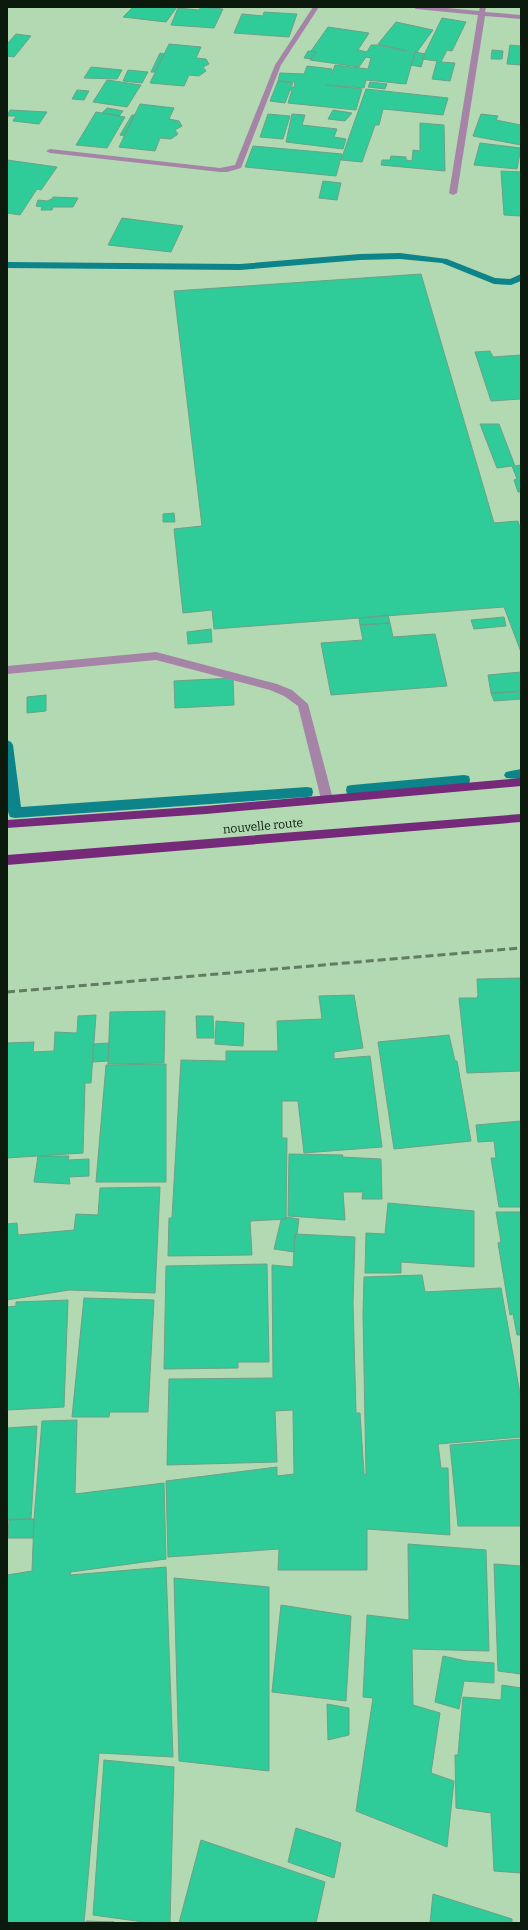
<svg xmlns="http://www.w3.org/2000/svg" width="528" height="1930" viewBox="0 0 528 1930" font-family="Bitter,serif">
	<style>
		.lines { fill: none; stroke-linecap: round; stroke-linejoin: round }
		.stream { fill: #0d848a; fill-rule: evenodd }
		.building { fill: #2fcb98; stroke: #6ba189 }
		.lane { fill: #a684a8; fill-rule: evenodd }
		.street { fill: #a684a8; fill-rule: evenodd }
		.highway { fill: #742979; fill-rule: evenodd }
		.rail { stroke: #627c62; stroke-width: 3; stroke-dasharray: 8 4; stroke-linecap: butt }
		.labels { text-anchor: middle; stroke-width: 3.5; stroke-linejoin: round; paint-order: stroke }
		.street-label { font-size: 12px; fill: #0c1a0d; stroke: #b2d9b2 }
	</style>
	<rect width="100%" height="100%" fill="#b2d9b2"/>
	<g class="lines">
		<path class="stream" d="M400,253L447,259L495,278L510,279L521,274V281L511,285L494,284L442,263L400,259L360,260L240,270L7,268V262L240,264L360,254Z
			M7,740L11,742L13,745L21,807L307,787L312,788L313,792L312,796L307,797L15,818L10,817C3,803 7,758 7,740Z
			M521,769V779L506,778L504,775L506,772Z
			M464,775L469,776L470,780L469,784L464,785L352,795L347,794L346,790L347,786L352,785Z"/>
	</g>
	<path class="building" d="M133,7H177L166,22L123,17Z
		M201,7L223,9L214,28L171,25L178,8L199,10Z
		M264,12L297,14L289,37L234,33L242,14L263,16Z
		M442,18L466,22L452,51L447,50L441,62L455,63L450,81L432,79L437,61L422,59Z
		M396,22L433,30L417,52H415L406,84L366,80L364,88L326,85L362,89L356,110L288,103L292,90H290L285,103L270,101L278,81L293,83L291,87H294L295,82L278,81L280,73L304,74L307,66L332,69L331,72L332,73L335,65L368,69L371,58L366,57L359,67L310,60L316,52L311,51L328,27L369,33L358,50L367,52L371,45H378L407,51L378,44Z
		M16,34L31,36L14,57L7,56V44Z
		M169,44L201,47L196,58L206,59L209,64L203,67L206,71L199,76L189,75L184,86L150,83Z
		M510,45L521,46V65L507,64Z
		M492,50L503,51L502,59H491Z
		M308,51L316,52L311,59L304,58Z
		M415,52L425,54L421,67L411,65Z
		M160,53L164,54L155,72H151Z
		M91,67L122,70L117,79L84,78Z
		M128,70L148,72L142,83L123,81Z
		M107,80L141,85L127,107L93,102Z
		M370,82L387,84L385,89L368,87Z
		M366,89L448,98L443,115L383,109L379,125H375L362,162L341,160Z
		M77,90L89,91L84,100L72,99Z
		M140,104L174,108L169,119L179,121L182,126L175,130L178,134L171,139L160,138L155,151L119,147Z
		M107,108L123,111L119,116L102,113Z
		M10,110L47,112L39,124L13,121L16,116H7Z
		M333,110L352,113L345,121L328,119Z
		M96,112L125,117L107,148L76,145Z
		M268,114L290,116L283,139L260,137Z
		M292,114L305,115L302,125L337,129L334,137L346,139L343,149L286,142Z
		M481,114L498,116L496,120L521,125V145L473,136Z
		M132,115H135L124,136L120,135Z
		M420,123L444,125L445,171L381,165L382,160H390L391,156L406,157V160L412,161L413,150L420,151Z
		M480,143L521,148L517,169L474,165Z
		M253,146L342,154L336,176L245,167Z
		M7,160L57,167L41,190L37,189L20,215L7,213Z
		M501,171L521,172V216L504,215Z
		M323,181L341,183L337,200L319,198Z
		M53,197L78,198L73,207H53L52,210H41L42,207L36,206L38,200L47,201L52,199Z
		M122,218L183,226L171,252L108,245Z
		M421,274L494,523L518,521L521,531V652L504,607L214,629L212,610L183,613L174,529L202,526L174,291Z
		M490,351L493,357L521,355V399L491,401L475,352Z
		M480,424H499L515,466L521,465V492H518L514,480L517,479L512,466L497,468Z
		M174,513L175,522H163V514Z
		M388,615L390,623L360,625L359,618Z
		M504,617L506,626L474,629L471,620Z
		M390,623L393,637L435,634L447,686L331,695L321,643L363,640L360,625Z
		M211,629L212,642L188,644L187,632Z
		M521,672V691L491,693L488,675Z
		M233,678L234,705L175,708L174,681Z
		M520,692L521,699L494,701L491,693Z
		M46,695V711L27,713V697Z
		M521,978V1071L467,1073L459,998H477L478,995L477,979Z
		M354,995L363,1048L334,1052V1059L370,1056L382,1147L304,1153L298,1101H282V1138H287L286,1219L250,1221L252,1255L168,1256L169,1218H172L181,1060L226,1061V1051H278L277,1021L322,1019L319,996Z
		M165,1011L164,1063L108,1064L110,1012Z
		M96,1015L91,1083H85L83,1153L7,1158V1043L34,1042L33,1052L54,1051L55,1032L77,1033L78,1016Z
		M196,1016H213L214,1038H197Z
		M216,1021L244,1023L243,1046L215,1044Z
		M449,1035L455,1061H457L471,1141L394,1149L378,1042Z
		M109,1043L108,1061L93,1062V1044Z
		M166,1064V1182H96L106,1065Z
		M521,1121V1207H499L491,1158H496L494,1141L478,1142L476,1125Z
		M289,1154L343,1155L342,1157L381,1159L382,1199H362L363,1192H343L345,1220L288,1216Z
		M38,1156H69L68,1160L89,1159V1176L69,1177L70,1184L34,1182Z
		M160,1187L155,1293L69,1290L7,1300V1224L17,1223L18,1235L74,1230L76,1214L98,1215L100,1188Z
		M388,1203L474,1211V1267L401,1262V1273H365L366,1233L385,1234Z
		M496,1212H521V1335H517L513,1314L510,1315L498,1243L501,1242Z
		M286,1217L299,1219L297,1234H295L294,1252L274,1249L281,1220L286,1219Z
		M295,1234L355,1237L353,1303L356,1413H360L364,1474L366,1475L363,1314L364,1277L422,1275L425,1292L501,1288L521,1399V1437L438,1444L441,1468H448L450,1535L367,1529V1570H278L279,1549L168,1557L166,1481L277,1467V1476L294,1474L293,1410L275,1411L277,1462L167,1465L169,1379L273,1378L272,1265L293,1267Z
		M267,1264L269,1362H238V1368L164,1369L166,1266Z
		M84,1298L154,1300L148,1412H110L109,1417H72Z
		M68,1300L64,1407L7,1410V1307L16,1306V1302Z
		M77,1420L75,1494L164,1483L166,1559L71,1572L70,1575L166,1567L173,1757L99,1753L84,1923H7V1575L32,1571L34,1519L42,1421Z
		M37,1426L31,1519L7,1520V1428Z
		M521,1439V1526H458L450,1445Z
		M9,1519H34L33,1538H8Z
		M408,1544L486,1550L489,1651L412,1649L413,1705L440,1713L431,1773L454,1781L447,1847L356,1811L373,1698L363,1697L367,1615L409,1620Z
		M494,1564L521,1566V1674L498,1671Z
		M174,1578L269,1587V1771L179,1761Z
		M281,1605L351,1616L346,1701L272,1692Z
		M443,1656L466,1661L494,1663V1683L464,1681L459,1709L435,1702Z
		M502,1685L521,1688V1873L494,1871L491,1813L456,1808L455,1755H458L463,1697L501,1700Z
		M327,1704L349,1708V1735L328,1740Z
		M104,1760L174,1767L170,1923H151L93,1915Z
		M296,1828L341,1843L334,1878L288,1862Z
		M201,1840L325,1882L316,1923H179Z
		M433,1894L512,1919V1923H430Z
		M86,1921L114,1922L86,1923Z"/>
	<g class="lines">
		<path class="lane" d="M156,652L277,684L292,690L308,704L333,799L331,802H323L321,799L298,706L284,696L270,690L156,660L7,674V666Z"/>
		<path class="street" d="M313,7H319L281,65L241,168L227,172H220L50,153L46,151L50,149L220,168L235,165L275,65Z
			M413,7H436L479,11L480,7H486L485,12L521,15V19L485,16L457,193L453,195L449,193L478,15L416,9Z"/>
		<path class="highway" d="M521,778V786L206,814L7,828V820L206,806Z
			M521,814V822L7,865V855Z"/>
		<path class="rail" d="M7,992L521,948"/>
	</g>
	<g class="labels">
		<g class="street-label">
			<text transform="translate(263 826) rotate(-5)" y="4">nouvelle route</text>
		</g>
	</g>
	<rect width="528" height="1930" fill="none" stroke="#0c1a0d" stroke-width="16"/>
</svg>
